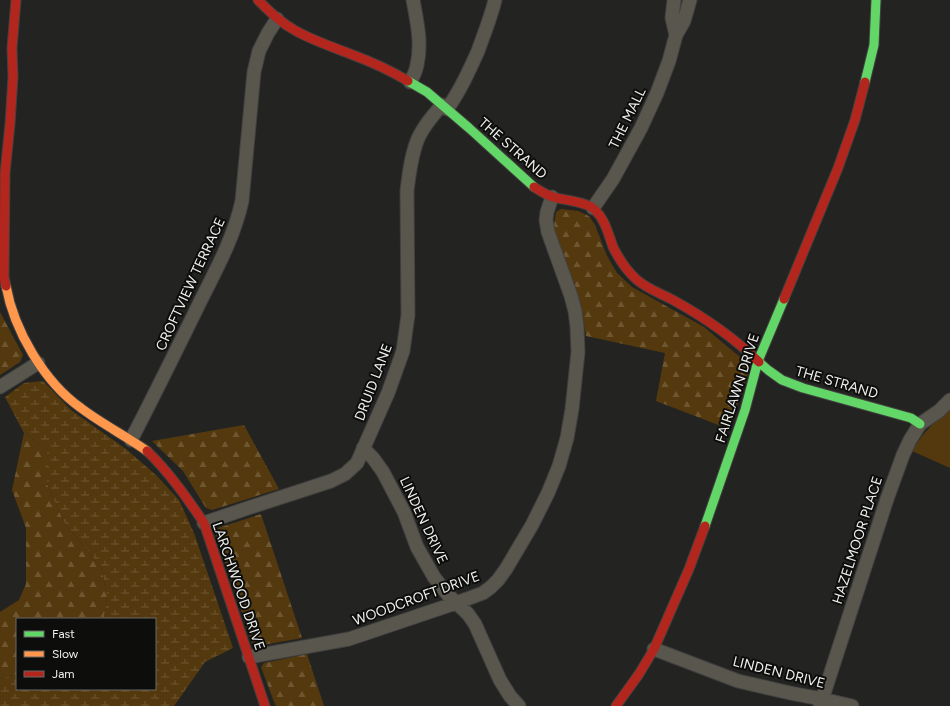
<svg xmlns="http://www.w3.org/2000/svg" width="950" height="706" viewBox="0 0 950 706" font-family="Figtree,sans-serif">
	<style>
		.forest { fill: url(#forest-firs) }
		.wetland { fill: url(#wetland-marsh) }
		.green { fill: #55390e }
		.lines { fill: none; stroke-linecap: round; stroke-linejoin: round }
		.street-casing { stroke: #40403f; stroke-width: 15 }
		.fast-casing { stroke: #40403f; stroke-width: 11 }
		.slow-casing { stroke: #40403f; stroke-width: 11 }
		.jam-casing { stroke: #40403f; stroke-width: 11 }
		.street { stroke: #58564d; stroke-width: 13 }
		.fast { stroke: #63d668; stroke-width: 9 }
		.slow { stroke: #ff974d; stroke-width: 9 }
		.jam { stroke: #b3261e; stroke-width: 9 }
		.labels { text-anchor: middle; stroke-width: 4; stroke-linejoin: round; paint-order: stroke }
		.street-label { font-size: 14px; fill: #f0f1ee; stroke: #0d0e0c }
	</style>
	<defs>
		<pattern id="forest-firs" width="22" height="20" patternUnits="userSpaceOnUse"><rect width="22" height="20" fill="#55390e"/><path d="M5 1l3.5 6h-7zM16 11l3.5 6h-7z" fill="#6e5631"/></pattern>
		<pattern id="wetland-marsh" width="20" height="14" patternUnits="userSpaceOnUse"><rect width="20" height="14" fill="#55390e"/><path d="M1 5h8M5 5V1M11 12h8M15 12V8" fill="none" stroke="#6e5631"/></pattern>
	</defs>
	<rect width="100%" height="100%" fill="#232421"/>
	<path class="forest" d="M561,209L578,211L589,216L595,225L607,256L617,273L632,287L704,327L747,363L749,371L729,429L656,401L665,353L586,336L581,306L556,238L554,225L556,212Z
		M0,312L23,355L20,362L0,375Z
		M244,425L279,489L212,510L206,508L183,471L152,441Z
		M24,433L47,450V484L64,522L101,567L107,596L104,619H17V674L0,679V612L19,600L26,584V528L12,490Z
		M261,514L302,638L257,646L252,643L216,534L218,528Z
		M307,654L324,706H276L273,699L261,667L264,663Z"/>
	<path class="wetland" d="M43,381L71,410L126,449L157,476L179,500L194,533L233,648L205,662L174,706H0V679L17,674V689H155V619H104L107,596L101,567L64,522L47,484V450L24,433L5,397L24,383Z"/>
	<path class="green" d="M950,409V468L912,451L921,437L931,426Z"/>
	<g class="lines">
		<defs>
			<path id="street" d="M674,0L672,18L676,35
				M410,82C413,77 416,71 417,65C422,43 417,22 413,0
				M447,109C460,91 469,71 478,51C484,34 491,17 495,0
				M593,208L613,179L641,128L657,93L669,61L676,35L684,21L690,0
				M0,387L38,363
				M131,440C155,394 178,347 201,300C217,268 234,237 242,201L254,72L259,51L268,33L277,19
				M363,448L373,458L383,472L404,512L417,547L434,577L448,595L468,614L475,624L500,680L510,696L519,706
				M204,523L248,508L331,481L345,474L357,463L388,393L403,351L408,315L407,191C409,174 411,157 417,141C422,128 433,115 442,105
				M654,649L738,681L790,693L822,699L852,706
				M249,657L349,639L456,603L483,593L491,587L498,580L506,569L532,525L548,493L559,466L567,438L572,409L578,352L577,327L575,311L571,296L548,232L546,220L547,212L552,197
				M820,706L887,499L903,455L910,440L920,424L939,411L950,400"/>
			<path id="fast" d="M408,81L427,92L469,128L534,187
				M865,82L874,45L876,0
				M759,362L768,370L782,380L803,388L911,418L920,424
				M705,526L745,410L758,361L784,299"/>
			<path id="slow" d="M6,286C14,330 44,382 81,408C102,424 126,436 147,451"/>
			<path id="jam" d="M258,0C270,12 281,23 296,31C314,41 333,47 353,55C372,62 391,71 408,81
				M534,187C540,191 547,195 553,197C563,200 587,202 594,209C605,219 608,233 613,247C619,259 626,270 636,279C647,289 660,293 673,300C704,317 733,337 759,362
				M6,286L4,277L5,173L10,124L13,77L12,48L16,0
				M784,299L838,168L855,120L865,82
				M147,451C169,472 187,498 204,523L265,706
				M616,706L639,674L654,649L689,569L705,526"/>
		</defs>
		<use href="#street" class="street-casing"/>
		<use href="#fast" class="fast-casing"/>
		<use href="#slow" class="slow-casing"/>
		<use href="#jam" class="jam-casing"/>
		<use href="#street" class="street"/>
		<use href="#fast" class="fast"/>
		<use href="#slow" class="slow"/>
		<use href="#jam" class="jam"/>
	</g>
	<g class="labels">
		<g class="street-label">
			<text transform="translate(627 118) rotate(-64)" y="5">THE MALL</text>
			<text transform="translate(513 148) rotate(41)" y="5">THE STRAND</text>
			<text transform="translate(190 284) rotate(-65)" y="5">CROFTVIEW TERRACE</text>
			<text transform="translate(373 382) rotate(-69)" y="5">DRUID LANE</text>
			<text transform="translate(837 382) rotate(16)" y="5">THE STRAND</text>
			<text transform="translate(737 388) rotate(-72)" y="5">FAIRLAWN DRIVE</text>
			<text transform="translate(424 520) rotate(65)" y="5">LINDEN DRIVE</text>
			<text transform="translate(857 540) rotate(-72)" y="5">HAZELMOOR PLACE</text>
			<text transform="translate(239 586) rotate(71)" y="5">LARCHWOOD DRIVE</text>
			<text transform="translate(416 598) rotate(-20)" y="5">WOODCROFT DRIVE</text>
			<text transform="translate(779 672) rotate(14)" y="5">LINDEN DRIVE</text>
		</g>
	</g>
	<rect x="16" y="618" width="140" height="72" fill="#0d0e0c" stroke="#686966"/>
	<rect x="24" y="631" width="20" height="6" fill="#63d668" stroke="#686966"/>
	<text x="52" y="638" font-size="12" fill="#f0f1ee">Fast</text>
	<rect x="24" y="651" width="20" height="6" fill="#ff974d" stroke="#686966"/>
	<text x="52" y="658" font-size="12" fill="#f0f1ee">Slow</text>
	<rect x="24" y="671" width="20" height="6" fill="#b3261e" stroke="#686966"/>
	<text x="52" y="678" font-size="12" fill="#f0f1ee">Jam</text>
</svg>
